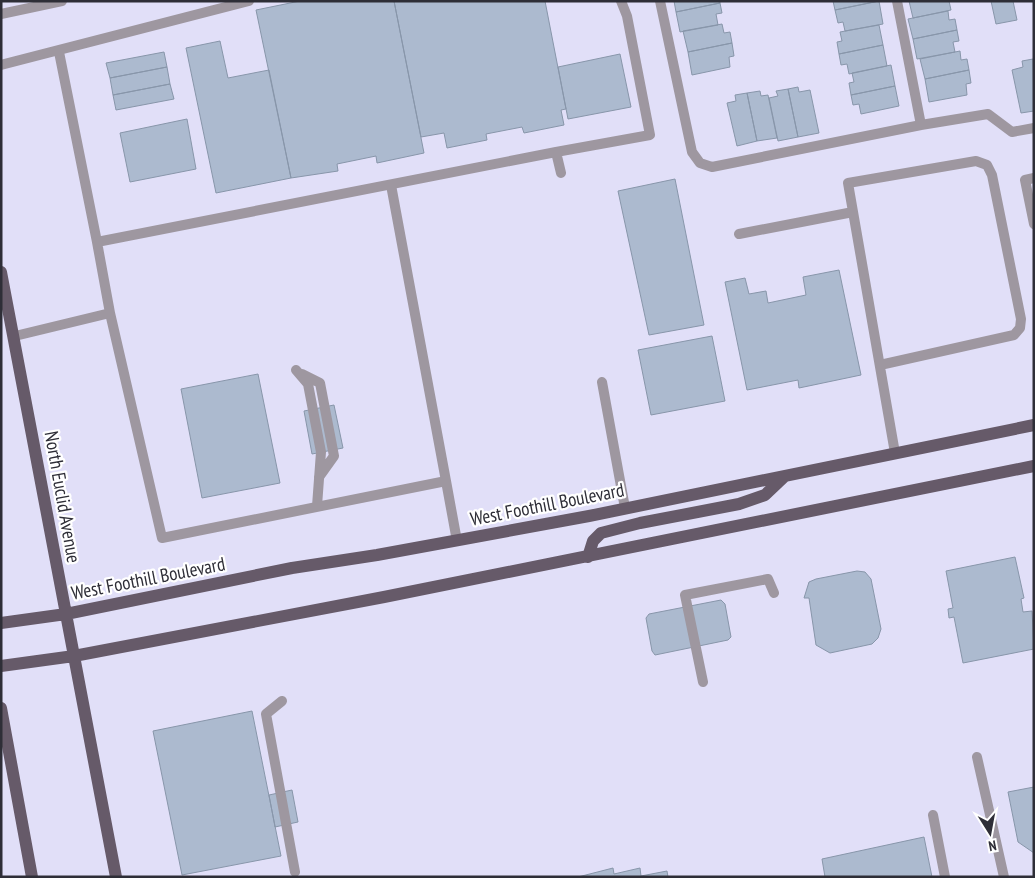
<svg xmlns="http://www.w3.org/2000/svg" width="1035" height="878" viewBox="0 0 1035 878" font-family="'PT Sans Narrow',sans-serif">
	<style>
		.building { fill: #acbacf; stroke: #8896aa }
		.lines { fill: none; stroke-linecap: round; stroke-linejoin: round }
		.lane { stroke: #9e97a0; stroke-width: 10 }
		.primary { stroke: #665a69; stroke-width: 12 }
		.labels { text-anchor: middle; stroke-width: 4.5; stroke-linejoin: round; paint-order: stroke }
		.street-label { font-size: 19px; fill: #2e2e37; stroke: #fff }
	</style>
	<rect width="100%" height="100%" fill="#e1dff8"/>
	<path class="building" d="M300,1H394L424,153L377,163L376,156L337,164L338,171L291,178L256,10Z
		M394,1H545L566,109L561,110L564,125L524,133L522,127L486,134L487,140L447,148L444,133L421,137Z
		M674,1H720V3L676,12Z
		M833,1H879L835,10Z
		M879,1L883,24L845,31L843,22L838,23L835,10Z
		M909,1H949L951,10L913,18Z
		M991,1H1013L1017,20L996,24Z
		M720,3L722,13L716,14L718,25L680,32L676,12Z
		M948,11L949,20L955,19L957,30L913,39L908,19Z
		M722,24L724,33L730,32L732,43L688,52L683,31Z
		M879,25L883,45L839,54L837,42L842,41L840,32Z
		M957,30L959,41L953,42L955,52L917,59L913,39Z
		M220,41L228,78L269,70L291,178L216,193L186,48Z
		M732,43L734,56L729,57L730,67L692,75L688,52Z
		M883,45L887,66L849,74L847,64L841,65L839,54Z
		M960,51L961,60L967,59L969,70L925,79L920,59Z
		M164,52L167,67L110,78L106,63Z
		M620,54L631,107L568,119L558,67Z
		M1033,59L1034,111L1021,113L1012,70L1023,67L1022,61Z
		M891,65L895,86L851,95L849,83L854,82L852,73Z
		M167,67L170,84L113,95L110,78Z
		M969,70L971,83L966,84L967,95L929,102L925,79Z
		M170,84L174,99L116,110L113,95Z
		M895,86L899,106L861,114L859,104L853,105L851,95Z
		M798,87L799,92L810,90L819,133L798,137L788,89Z
		M788,89L798,137L778,141L769,98L778,96L776,91Z
		M760,91L761,96L768,95L777,138L757,141L747,93Z
		M747,93L757,141L737,146L727,103L736,101L735,95Z
		M187,119L196,169L130,182L120,133Z
		M675,179L704,325L649,335L618,191Z
		M839,270L861,375L799,388L798,380L747,390L725,282L745,278L749,294L766,291L768,303L806,295L803,277Z
		M712,336L725,401L651,415L638,350Z
		M258,374L280,483L202,498L181,389Z
		M334,405L343,448L312,454L304,411Z
		M1015,557L1024,598L1021,599L1023,612L1032,611L1034,649L963,663L954,617L949,618L948,609L953,608L946,571Z
		M857,571L865,572L871,579L881,629L878,638L872,644L830,653L816,645L809,598H804L809,582L816,579Z
		M721,600L725,604L731,637L728,640L655,655L652,651L646,618L649,614Z
		M252,711L281,856L182,875L153,731Z
		M1034,787V853L1018,842L1008,792Z
		M292,790L298,822L275,827L269,795Z
		M924,837L932,877H825L822,859Z
		M613,868L614,874L640,868L641,876L667,871L668,877H578Z"/>
	<g class="lines">
		<path class="lane" d="M660,1L692,152L700,163L712,167L921,125L988,114L1012,132L1034,128
			M897,1L921,125
			M1,14L62,1
			M59,52L97,242
			M1,65L249,1
			M556,152L650,135L627,16L621,1
			M1034,178L1025,180L1034,224
			M391,185L446,481
			M739,234L853,212
			M15,336L110,313
			M880,365L1014,335L1020,328L1021,319L992,175L987,165L976,161L848,183L895,453
			M296,370L308,384L321,452L317,506
			M302,374L320,383L334,456L319,477
			M602,382L625,508
			M457,541L446,481L162,538L110,313L97,242L556,152L561,173
			M703,682L685,595L768,579L774,593
			M282,701L266,714L295,872
			M977,757L1004,877
			M933,815L945,877"/>
		<path class="primary" d="M1,272L116,877
			M588,557L593,541L601,533L640,523L739,504L765,495L784,477
			M1,623L66,614L292,568L377,555L589,516L1034,425
			M1,666L74,656L384,597L1034,466
			M1,708L32,877"/>
	</g>
	<g class="labels">
		<g class="street-label">
			<text transform="translate(63 497) rotate(80)" y="7">North Euclid Avenue</text>
			<text transform="translate(547 504) rotate(-11)" y="7">West Foothill Boulevard</text>
			<text transform="translate(148 578) rotate(-11)" y="7">West Foothill Boulevard</text>
		</g>
	</g>
	<rect width="1035" height="878" fill="none" stroke="#2e2e37" stroke-width="5"/>
	<g transform="translate(990 833) rotate(169)" stroke="#ffffff" stroke-width="4" paint-order="stroke">
	<path d="M0-4L9 19L0 12L-9 19Z" fill="#2e2e37"/>
	<text y="-8" font-size="14" font-weight="bold" text-anchor="middle" fill="#2e2e37">N</text>
	</g>
</svg>
